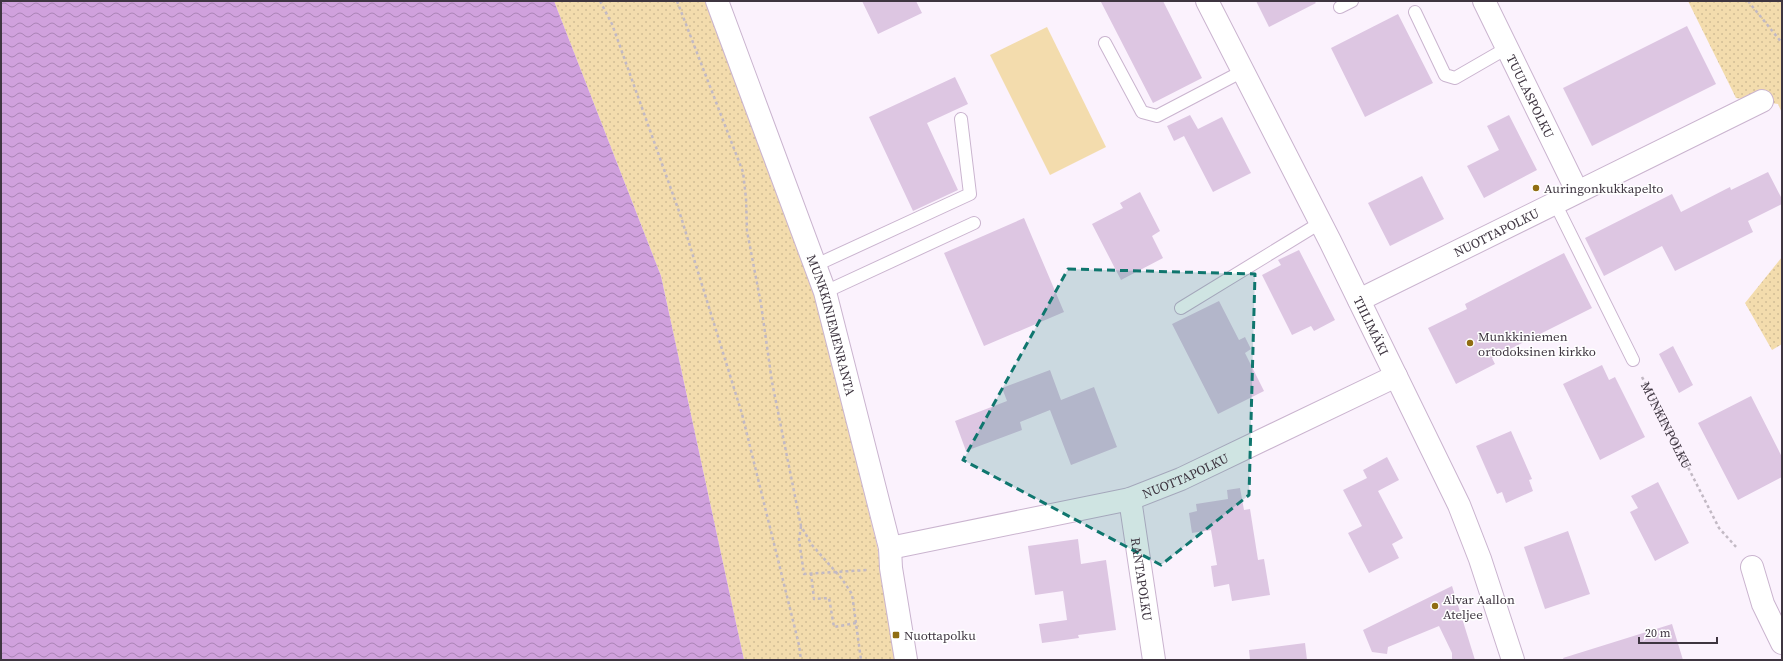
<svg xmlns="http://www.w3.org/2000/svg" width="1783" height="661" viewBox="0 0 1783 661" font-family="'Source Serif 4',serif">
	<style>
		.green { fill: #f3dcad }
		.park { fill: url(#park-dots) }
		.water { fill: url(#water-waves) }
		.building { fill: #ddc6e2 }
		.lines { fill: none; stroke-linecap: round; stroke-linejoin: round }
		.service-casing { stroke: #cab4cf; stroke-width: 14 }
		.minor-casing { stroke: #cab4cf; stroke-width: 24 }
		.path { stroke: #c2b9c4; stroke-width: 2.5; stroke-dasharray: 3 3; stroke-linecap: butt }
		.service { stroke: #fff; stroke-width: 12 }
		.minor { stroke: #fff; stroke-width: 22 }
		.marked { fill: #0f766e; fill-opacity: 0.2; stroke: #0f766e; stroke-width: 3; stroke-dasharray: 8 5; stroke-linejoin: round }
		.poi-dot { fill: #906d12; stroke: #fff; stroke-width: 1.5 }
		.labels { text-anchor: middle; stroke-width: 3; stroke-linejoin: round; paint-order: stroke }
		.street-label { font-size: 13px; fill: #3e3540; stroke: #fff }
		.poi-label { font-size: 13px; fill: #3e3540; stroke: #fff; text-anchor: start }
	</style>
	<defs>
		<pattern id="park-dots" width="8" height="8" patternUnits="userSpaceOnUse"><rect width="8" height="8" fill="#f3dcad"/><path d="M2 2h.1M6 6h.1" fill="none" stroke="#d1bd96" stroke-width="1.8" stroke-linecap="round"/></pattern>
		<pattern id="water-waves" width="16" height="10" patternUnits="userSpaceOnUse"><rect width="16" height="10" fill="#d0a1dd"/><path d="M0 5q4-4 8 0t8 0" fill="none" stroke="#aa84b5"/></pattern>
	</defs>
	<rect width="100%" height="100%" fill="#fbf2fd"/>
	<path class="green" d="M1047,27L1106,147L1050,175L990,55Z"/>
	<path class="park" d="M554,1H705L806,265L817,301L877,545L895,660H744L661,276Z
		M1688,1H1782V113L1778,104L1736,98Z
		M1782,257V344L1772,350L1745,303Z"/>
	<path class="water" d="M1,1H554L661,276L744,660H1Z"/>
	<path class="building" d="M862,1H916L922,13L878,34Z
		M1103,1H1163L1202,78L1153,103L1101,2Z
		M1256,1H1314L1316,3L1269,27Z
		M1398,14L1433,83L1365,117L1331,48Z
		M1687,26L1716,84L1592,146L1563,88Z
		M955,77L968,104L927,123L958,190L913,211L869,117Z
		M1190,115L1198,129L1222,117L1251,173L1213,192L1184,136L1174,141L1167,126Z
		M1509,115L1537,170L1484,198L1467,166L1499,150L1487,126Z
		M1768,172L1782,199V204L1748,221L1753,232L1675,271L1662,246L1604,276L1585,238L1672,194L1681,212L1730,187L1731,190Z
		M1422,176L1444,219L1390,246L1368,203Z
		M1140,192L1160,231L1152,236L1163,258L1121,280L1092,224L1123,208L1120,203Z
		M1024,218L1064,312L984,346L944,253Z
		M1299,250L1335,320L1314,331L1311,326L1292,335L1262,275L1281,265L1278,260Z
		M1564,253L1592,308L1492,358L1495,364L1456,384L1428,328L1467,309L1465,304Z
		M1219,301L1239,340L1245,337L1251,349L1245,353L1264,391L1218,414L1172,324Z
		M1673,346L1693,385L1679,393L1659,354Z
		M1602,365L1609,380L1615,377L1645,437L1600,460L1563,384Z
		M1050,370L1061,400L1094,387L1117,447L1071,465L1050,410L1020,422L1022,430L966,451L955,421L1007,401L1002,388Z
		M1751,396L1782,457V477L1738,500L1698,423Z
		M1511,431L1532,479L1529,480L1533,491L1506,503L1502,492L1497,494L1476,446Z
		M1387,457L1399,480L1378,491L1403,538L1392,544L1399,558L1369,573L1348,533L1362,526L1343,490L1367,478L1363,470Z
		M1658,482L1689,543L1655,561L1630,512L1638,508L1631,496Z
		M1240,488L1244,510L1250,509L1258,560L1264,559L1270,595L1232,601L1229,584L1214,587L1211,566L1217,565L1211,530L1192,533L1189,513L1197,511L1196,504L1228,499L1227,490Z
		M1568,531L1590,594L1545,609L1524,547Z
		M1078,539L1081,564L1106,560L1116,630L1078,635L1079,638L1042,643L1039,624L1067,620L1063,591L1035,595L1028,546Z
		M1452,586L1475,660H1452V653L1439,626L1388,647L1387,654L1372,652L1363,630Z
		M1672,624L1683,660H1564L1563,658Z
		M1305,643L1307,660H1250L1249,650Z"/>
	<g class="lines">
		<defs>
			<path id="service" d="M1340,7L1352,1
				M1415,12L1445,75L1455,78L1507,48
				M1105,43L1142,112L1157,116L1243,71
				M1555,203L1633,360
				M816,265L970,194L961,119
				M825,292L974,223
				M1181,308L1320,223"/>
			<g id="minor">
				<path id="s2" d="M717,1L825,292L890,548L891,568L906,660"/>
				<path id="s3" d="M1207,1L1330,241L1459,505L1480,559L1513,660"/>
				<path id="s4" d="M1484,1L1577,191"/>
				<path id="s5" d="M1359,300L1762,101"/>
				<path id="s6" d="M1130,499L1154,660"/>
				<path id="s7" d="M890,548L1130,499L1181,479L1396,376"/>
				<path d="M1752,567L1763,604L1782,643"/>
			</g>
		</defs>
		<use href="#service" class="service-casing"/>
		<use href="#minor" class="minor-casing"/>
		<g class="path">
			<path d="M600,1L612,24L681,217L742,414L799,645L801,660"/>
			<path d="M677,1L743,172L746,198L747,231L761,304L772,382L801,526L812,545L842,579L852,594L861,660"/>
			<path d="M1748,1L1782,43"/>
			<path id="s1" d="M1642,377L1719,528L1737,548"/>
			<path d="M801,526L799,540L804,574L867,570"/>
			<path d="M811,573L814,599L829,598L834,627L856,623"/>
		</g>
		<use href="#service" class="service"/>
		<use href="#minor" class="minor"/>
	</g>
	<path class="marked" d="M1068,269L1255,274L1249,495L1161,565L963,460Z"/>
	<g class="poi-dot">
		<circle cx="1536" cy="188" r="4"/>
		<circle cx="1470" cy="343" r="4"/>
		<circle cx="1435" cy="606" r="4"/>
		<rect x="892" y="631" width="8" height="8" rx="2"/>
	</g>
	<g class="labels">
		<g class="street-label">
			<text dy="5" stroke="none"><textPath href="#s4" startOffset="106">TUULASPOLKU</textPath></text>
			<text dy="5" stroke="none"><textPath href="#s5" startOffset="153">NUOTTAPOLKU</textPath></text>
			<text dy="5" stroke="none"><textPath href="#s2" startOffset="344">MUNKKINIEMENRANTA</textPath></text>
			<text dy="5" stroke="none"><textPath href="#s3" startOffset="364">TIILIMÄKI</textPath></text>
			<text dy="5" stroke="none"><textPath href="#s1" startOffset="54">MUNKINPOLKU</textPath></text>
			<text dy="5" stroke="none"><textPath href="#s7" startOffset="305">NUOTTAPOLKU</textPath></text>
			<text dy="5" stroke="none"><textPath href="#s6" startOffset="81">RANTAPOLKU</textPath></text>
		</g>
		<g class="poi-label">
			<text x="1544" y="193">Auringonkukkapelto</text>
			<text x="1478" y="341">Munkkiniemen<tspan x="1478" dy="15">ortodoksinen kirkko</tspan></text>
			<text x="1443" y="604">Alvar Aallon<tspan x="1443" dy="15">Ateljee</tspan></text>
			<text x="904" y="640">Nuottapolku</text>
		</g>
	</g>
	<rect width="1783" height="661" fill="none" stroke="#3e3540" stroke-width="4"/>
	<path d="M1639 637v6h78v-6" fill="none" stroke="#3e3540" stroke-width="2"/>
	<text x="1645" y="637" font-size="12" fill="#3e3540" stroke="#ffffff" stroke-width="3" paint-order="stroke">20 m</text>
</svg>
